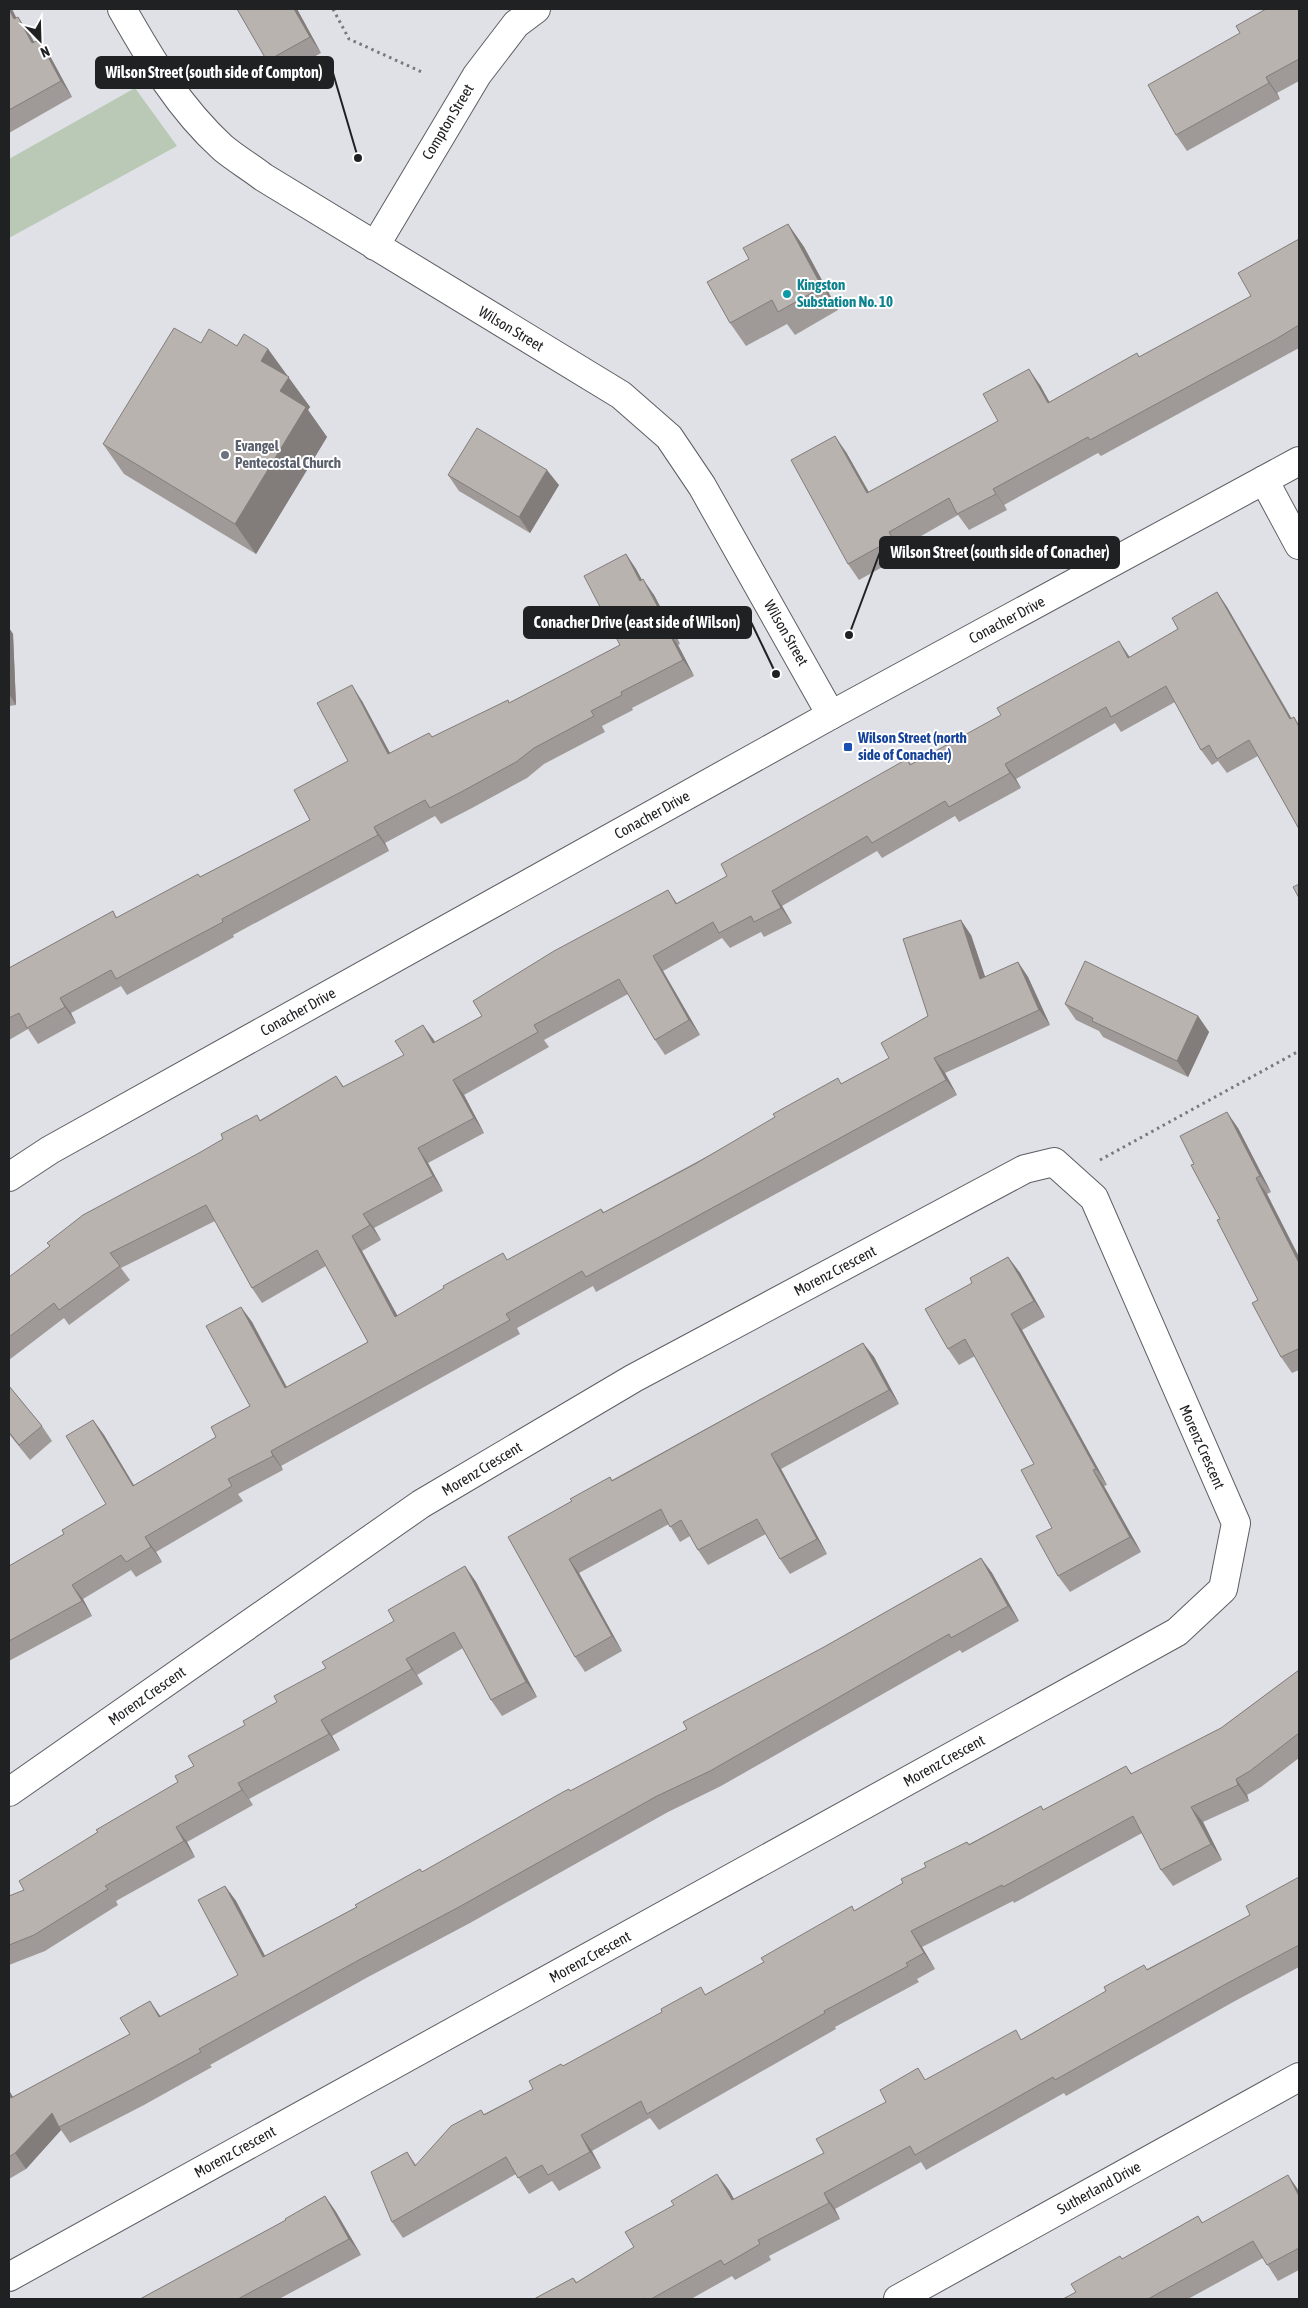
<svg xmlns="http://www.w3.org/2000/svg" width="1308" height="2308" viewBox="0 0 1308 2308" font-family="'Asap Condensed',sans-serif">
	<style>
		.green { fill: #b9c9b5 }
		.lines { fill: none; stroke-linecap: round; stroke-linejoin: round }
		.minor-casing { stroke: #5d5e63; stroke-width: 30 }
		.tertiary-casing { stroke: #5d5e63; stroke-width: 30 }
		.path { stroke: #77797c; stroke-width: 3; stroke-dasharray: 2.5 4; stroke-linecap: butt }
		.minor { stroke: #fff; stroke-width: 28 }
		.tertiary { stroke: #fff; stroke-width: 28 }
		.wall { fill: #9f9a97 }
		.shaded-wall { fill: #827d7b }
		.building { fill: #b9b3b0; stroke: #827d7b }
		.culture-dot { fill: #0f9aa8; stroke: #fff; stroke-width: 2 }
		.worship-dot { fill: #6b7280; stroke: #fff; stroke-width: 2 }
		.transit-dot { fill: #1a4fb4; stroke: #fff; stroke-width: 2 }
		.labels { text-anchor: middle; stroke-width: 4; stroke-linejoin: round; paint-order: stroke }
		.street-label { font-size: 15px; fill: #202123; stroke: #fff }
		.culture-label { font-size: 15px; font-weight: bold; fill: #0d838f; stroke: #fff; text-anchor: start }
		.worship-label { font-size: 15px; font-weight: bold; fill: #5b616d; stroke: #fff; text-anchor: start }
		.transit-label { font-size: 15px; font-weight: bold; fill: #164399; stroke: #fff; text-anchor: start }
		.leader { fill: none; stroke: #202123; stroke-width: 2 }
		.callout-dot { fill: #202123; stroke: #fff; stroke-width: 2 }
		.callout { fill: #202123; stroke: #202123; stroke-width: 2 }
		.callout-label { font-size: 16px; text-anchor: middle; font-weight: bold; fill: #fff }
	</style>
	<rect width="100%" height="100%" fill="#dfe1e6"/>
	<path class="green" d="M135,88L177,146L9,238V159Z"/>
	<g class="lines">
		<defs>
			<path id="minor" d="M122,9C151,60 179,108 223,148C235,158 250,167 263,177L621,395L669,437L702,486L831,715
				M375,246L477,75L516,24L536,9
				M1264,480L1299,545
				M9,1792L421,1504L634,1378L1025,1169L1054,1162L1094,1198L1236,1523L1223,1589L1177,1632L9,2277
				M898,2299L1299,2077"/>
			<path id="tertiary" d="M9,1177L50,1150L831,715L1299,461"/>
		</defs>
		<use href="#minor" class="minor-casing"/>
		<use href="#tertiary" class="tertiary-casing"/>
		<path class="path" d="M333,9L349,39L422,72
			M1100,1160L1299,1051"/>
		<use href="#minor" class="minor"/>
		<use href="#tertiary" class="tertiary"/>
	</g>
	<path class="wall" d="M9,9L29,33L34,42L50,56L72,97L9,133Z
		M237,9H297L321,53L278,77L267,61Z
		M1299,9V81L1277,93L1280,99L1187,151L1176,135Z
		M788,224L804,247L838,310L795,335L787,324L746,346L730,323L749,259Z
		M1299,239V348L1101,456L1098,453L1004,505L1007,510L969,530L958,515L900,548L904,555L859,580L848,564L846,452L869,492L998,421L1040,385L1049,402L1140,357L1251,296Z
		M201,343L268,349L310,407L308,410L327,437L256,554L124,474L103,444Z
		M448,475L559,485L530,533L459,491Z
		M626,554L636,569L642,580L654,595L680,644L678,645L694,676L632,708L633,710L602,726L605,732L544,764L527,778L472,808L441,824L435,816L385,843L389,851L233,935L234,937L198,957L127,995L121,986L71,1013L76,1023L38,1044L28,1029L9,1040V968L113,911L117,918L200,877L310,820L348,761L362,701L390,753L432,737L510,703L620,645Z
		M1217,592L1227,607L1292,719L1294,717L1299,725V829L1258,756L1227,773L1218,761L1212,765L1201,750L1175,702L1121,732L1115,723L1016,779L1021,788L959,822L955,816L882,858L877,851L782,906L792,923L764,937L761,932L730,948L722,938L663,971L700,1035L665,1055L655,1040L628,994L544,1040L549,1047L464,1095L484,1133L428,1163L443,1191L374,1228L381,1240L362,1251L397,1316L508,1260L601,1209L604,1212L889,1058L928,1016L971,935L985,977L1018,962L1028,977L1050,1025L945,1073L957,1095L596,1292L593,1286L517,1328L520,1334L281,1466L283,1470L238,1494L243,1501L156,1552L162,1562L136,1577L131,1570L83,1599L92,1616L9,1661V1566L64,1534L106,1504L93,1420L104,1435L134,1485L216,1437L250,1406L241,1307L252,1322L287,1387L368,1342L326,1266L262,1303L252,1288L215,1221L121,1268L130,1280L69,1325L64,1318L9,1360V1277L260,1120L336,1076L344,1087L435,1042L482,1016L677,903L727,876L907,759L911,764L1130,657L1178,629Z
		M9,628L13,634L16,705L9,706Z
		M1065,1004L1198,1016L1209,1032L1188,1077L1103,1037L1099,1031L1076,1020Z
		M1238,1128L1271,1192L1267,1194L1299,1257V1370L1292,1373L1281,1357L1258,1300L1220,1219L1194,1164Z
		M1008,1257L1020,1273L1045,1317L1022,1330L1107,1485L1104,1486L1141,1552L1070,1592L1058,1576L1052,1528L1034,1464L975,1356L959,1365L948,1349L972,1283Z
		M863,1343L874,1357L899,1404L781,1469L827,1554L790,1574L780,1559L766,1534L708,1565L698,1550L690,1536L680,1542L669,1524L579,1573L622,1651L585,1672L575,1657L508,1537L572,1501L610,1477L612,1480Z
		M9,1386L42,1426L52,1441L30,1460L9,1434Z
		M981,1558L992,1573L1019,1621L962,1653L960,1650L721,1786L668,1812L470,1923L368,1977L210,2065L212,2067L144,2105L70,2143L61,2130L26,2169L9,2179V2090L13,2097L130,2034L161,2017L238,1975L225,1886L236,1901L265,1956L422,1872L687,1729L824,1647Z
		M465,1566L476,1582L537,1697L502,1716L491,1700L463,1648L417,1675L423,1684L332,1736L340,1750L249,1799L253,1805L187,1842L195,1857L116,1901L118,1905L45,1951L9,1965V1896L24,1890L178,1782L194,1766L245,1725L326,1668L394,1621Z
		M1299,1670V1758L1261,1787L1247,1795L1249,1801L1203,1822L1222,1860L1173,1886L1161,1870L1142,1833L1014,1903L1013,1901L922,1947L935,1969L917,1979L919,1982L835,2027L836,2029L659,2130L650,2118L592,2151L601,2168L559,2191L552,2181L529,2194L516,2174L403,2238L392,2222L407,2152L416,2165L484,2114L533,2089L563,2066L706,1994L764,1962L903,1883L926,1867L967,1842L969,1844L1041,1806L1043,1810L1126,1766L1132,1774L1221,1728Z
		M1299,1877V1967L1235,2001L1066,2096L1064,2093L926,2170L921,2162L835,2209L840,2219L769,2256L771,2260L735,2280L732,2276L691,2299H534L573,2278L577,2282L729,2190L734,2199L824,2153L886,2102L926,2080L1022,2039L1147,1969L1250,1915Z
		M1299,2192V2270L1278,2281L1263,2258L1188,2299H1063L1076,2292L1122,2259L1198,2216L1203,2223Z
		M325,2196L336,2212L361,2255L279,2299H140L286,2220Z"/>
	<path class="shaded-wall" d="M9,9H12L25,35L14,19Z
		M294,9H297L321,53L310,37Z
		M18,17L29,33L44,59L32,43Z
		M39,40L50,56L72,97L61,81Z
		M1266,77L1277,93L1280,99L1269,83Z
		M788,224L804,247L838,310L822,287Z
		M268,349L310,407L308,410L327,437L256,554L235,524L280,391L261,361Z
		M1029,369L1040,385L1059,419L1048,403Z
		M835,436L846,452L878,509L867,493Z
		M547,470L559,485L530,533L519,517Z
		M993,489L1004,505L1007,510L996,494Z
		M889,532L900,548L904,555L893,539Z
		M626,554L636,569L651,597L640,581Z
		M643,579L654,595L680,644L669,628Z
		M1217,592L1227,607L1299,732L1290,719Z
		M9,628L13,634L16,705L9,694Z
		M667,629L678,645L694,676L683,660Z
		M1119,641L1129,656L1139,673L1128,658Z
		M352,685L362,701L399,770L388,754Z
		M1005,764L1016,779L1021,788L1010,773Z
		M374,827L385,843L389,851L378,835Z
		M668,890L678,905L676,904Z
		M772,891L782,906L792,923L781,908Z
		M961,920L971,935L991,994L980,979Z
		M653,956L663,971L700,1035L689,1020Z
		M1018,962L1028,977L1050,1025L1039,1010Z
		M60,998L71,1013L76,1023L65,1007Z
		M1198,1016L1209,1032L1188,1077L1177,1061Z
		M423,1025L434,1040L443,1058L433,1043Z
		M934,1058L945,1073L957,1095L946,1080Z
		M453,1080L464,1095L484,1133L474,1118Z
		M1227,1112L1238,1128L1271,1192L1260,1176Z
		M418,1148L428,1163L443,1191L433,1176Z
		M1256,1178L1267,1194L1299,1257V1263Z
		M363,1214L374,1228L381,1240L370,1225Z
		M352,1236L362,1251L406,1331L395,1317Z
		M1008,1257L1020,1273L1045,1317L1034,1301Z
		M241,1307L252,1322L295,1403L285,1388Z
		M1011,1314L1022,1330L1107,1485L1096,1469Z
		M863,1343L874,1357L899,1404L889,1390Z
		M93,1420L104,1435L143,1501L133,1486Z
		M271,1451L281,1466L283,1470L273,1456Z
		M771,1454L781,1469L827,1554L817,1539Z
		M1093,1470L1104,1486L1141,1552L1130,1537Z
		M145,1537L156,1552L162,1562L151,1547Z
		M981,1558L992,1573L1019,1621L1008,1606Z
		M569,1559L579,1573L622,1651L612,1636Z
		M465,1566L476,1582L537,1697L526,1682Z
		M72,1585L83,1599L92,1616L82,1601Z
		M406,1659L417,1675L423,1684L412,1669Z
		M321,1720L332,1736L340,1750L329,1734Z
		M1236,1779L1247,1795L1249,1801L1238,1785Z
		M238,1783L249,1799L253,1805L242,1790Z
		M1191,1807L1203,1822L1222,1860L1211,1844Z
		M176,1827L187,1842L195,1857L184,1841Z
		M225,1886L236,1901L274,1973L263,1957Z
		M911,1931L922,1947L935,1969L924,1953Z
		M150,2001L161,2017H159Z
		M9,2090L11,2094L22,2113L11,2098L9,2094Z
		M52,2113L61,2130L26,2169L15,2153Z
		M581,2135L592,2151L601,2168L590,2152Z
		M717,2174L729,2190L743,2216L732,2200Z
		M1288,2175L1299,2191V2196Z
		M824,2193L835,2209L840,2219L829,2203Z
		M325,2196L336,2212L361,2255L349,2239Z"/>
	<path class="building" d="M9,9L14,19L18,17L32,43L39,40L61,81L9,110Z
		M237,9H294L310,37L267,61Z
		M1266,9H1299V59L1266,77L1269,83L1176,135L1148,85L1240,33L1236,26Z
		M788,224L822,287L778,312L772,300L730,323L707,282L749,259L743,248Z
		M1299,239V325L1276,339L1090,440L1088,437L993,489L996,494L957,514L949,498L889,532L893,539L848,564L791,460L835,436L867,493L998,421L983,394L1029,369L1048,403L1137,353L1139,357L1251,296L1238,273Z
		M174,328L201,343L209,329L237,346L244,334L268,349L261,361L289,377L280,391L306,407L235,524L103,444Z
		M477,428L547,470L519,517L448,475Z
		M626,554L640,581L643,579L669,628L667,629L683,660L621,692L622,695L591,711L594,716L534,748L516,762L461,792L430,808L425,800L374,827L378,835L222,919L223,922L187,941L116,979L111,970L60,998L65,1007L27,1028L19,1013L9,1018V968L113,911L116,918L198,874L200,877L310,820L294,790L348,761L317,703L352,685L388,754L429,733L432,737L508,700L509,703L620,645L584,576Z
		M1217,592L1290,719L1294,717L1299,727V829L1249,740L1217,759L1209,745L1201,750L1166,686L1111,717L1106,707L1005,764L1010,773L949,807L945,801L872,843L867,836L772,891L781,908L754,922L751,916L719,933L713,922L653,956L689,1020L655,1040L619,979L534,1025L538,1032L453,1080L474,1118L418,1148L433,1176L363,1214L370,1225L352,1236L395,1317L444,1288L443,1286L503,1253L507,1260L601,1209L603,1213L695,1164L775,1117L773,1114L838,1078L841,1084L889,1058L881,1043L928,1016L903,939L961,920L980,979L1018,962L1039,1010L934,1058L946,1080L586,1277L582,1271L506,1314L510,1320L271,1451L273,1456L228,1479L232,1486L145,1537L151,1547L126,1562L121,1555L72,1585L82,1601L9,1641V1566L64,1534L62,1530L106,1504L66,1436L93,1420L133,1486L216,1437L211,1427L250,1406L206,1326L241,1307L285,1388L368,1342L317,1250L252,1288L206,1205L110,1253L120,1266L59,1310L54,1303L9,1337V1277L50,1246L47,1243L83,1215L199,1153L223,1139L221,1134L257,1115L260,1121L336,1076L343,1087L404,1055L395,1041L423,1025L433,1043L482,1016L473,1001L554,951L668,890L676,904L727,876L721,864L907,759L910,765L1001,715L997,708L1119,641L1128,658L1178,629L1172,618Z
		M1299,884V898L1293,887Z
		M1085,961L1198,1016L1177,1061L1092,1021L1093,1018L1065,1004Z
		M1227,1112L1260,1176L1256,1178L1299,1263V1353L1298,1349L1281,1357L1252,1303L1258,1300L1217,1220L1220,1219L1191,1165L1194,1164L1180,1136Z
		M1008,1257L1034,1301L1011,1314L1096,1469L1093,1470L1130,1537L1058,1576L1036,1536L1052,1528L1021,1470L1034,1464L965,1339L948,1349L925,1309L972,1283L970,1278Z
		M863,1343L889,1390L771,1454L817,1539L780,1559L757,1519L698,1550L681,1520L670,1527L661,1509L569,1559L612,1636L575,1657L508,1537L572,1501L570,1499L610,1477L612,1481Z
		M9,1386L42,1426L19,1445L9,1432Z
		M981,1558L1008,1606L951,1638L949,1634L710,1771L657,1796L459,1907L357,1961L199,2049L201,2052L133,2089L59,2127L52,2113L15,2153L9,2157V2094L11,2098L130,2034L120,2018L150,2001L159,2017L238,1975L198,1900L225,1886L263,1957L357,1907L355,1905L420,1869L422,1872L563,1792L569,1789L570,1791L687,1729L683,1722L824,1647Z
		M465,1566L526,1682L491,1700L454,1632L406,1659L412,1669L321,1720L329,1734L238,1783L242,1790L176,1827L184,1841L105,1886L108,1889L34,1935L9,1945V1896L24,1890L19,1881L98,1832L96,1830L178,1782L175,1776L194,1766L188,1756L245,1725L243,1721L277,1702L274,1696L326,1668L322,1662L394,1621L388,1610Z
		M1299,1670V1733L1250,1771L1236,1779L1238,1785L1191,1807L1211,1844L1161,1870L1133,1816L1003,1887L1002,1885L911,1931L924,1953L906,1963L908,1966L824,2011L825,2013L647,2114L641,2101L581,2135L590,2152L548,2175L542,2165L518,2178L506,2157L392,2222L371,2172L407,2152L415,2166L451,2126L481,2110L484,2115L533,2089L529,2081L561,2064L563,2066L662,2012L661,2009L701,1987L705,1995L764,1962L761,1958L852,1906L854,1911L903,1883L901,1879L926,1867L924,1863L967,1842L969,1845L1041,1806L1043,1810L1126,1766L1131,1774L1221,1728Z
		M1299,1877V1945L1224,1985L1055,2080L1053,2077L915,2155L910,2146L824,2193L829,2203L758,2240L760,2244L724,2265L721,2260L651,2299H646L645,2298L643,2299H534L573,2278L576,2283L634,2247L625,2232L674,2205L671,2201L717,2174L732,2200L824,2153L816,2139L886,2102L880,2090L918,2068L925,2080L1016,2030L1021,2040L1106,1991L1104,1987L1144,1965L1147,1970L1250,1915L1246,1906Z
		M1288,2175L1299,2196V2248L1267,2265L1253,2241L1148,2299H1063L1076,2292L1071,2284L1120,2256L1122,2259L1198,2216L1202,2223Z
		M325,2196L349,2239L238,2299H140L286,2220L285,2219Z"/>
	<circle class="culture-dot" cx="787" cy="294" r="5"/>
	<circle class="worship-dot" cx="225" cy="455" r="5"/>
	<rect class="transit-dot" x="843" y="742" width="10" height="10" rx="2.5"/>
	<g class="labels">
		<g class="street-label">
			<text transform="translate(448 122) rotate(-59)" y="5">Compton Street</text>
			<text transform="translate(511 329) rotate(31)" y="5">Wilson Street</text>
			<text transform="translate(1007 620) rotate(-28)" y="5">Conacher Drive</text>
			<text transform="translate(786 633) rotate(60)" y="5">Wilson Street</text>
			<text transform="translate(652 815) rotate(-29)" y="5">Conacher Drive</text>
			<text transform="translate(298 1012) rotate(-29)" y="5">Conacher Drive</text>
			<text transform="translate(835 1271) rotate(-28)" y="5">Morenz Crescent</text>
			<text transform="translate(1202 1447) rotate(66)" y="5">Morenz Crescent</text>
			<text transform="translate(482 1469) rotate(-31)" y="5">Morenz Crescent</text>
			<text transform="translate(147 1696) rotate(-35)" y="5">Morenz Crescent</text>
			<text transform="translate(944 1761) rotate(-29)" y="5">Morenz Crescent</text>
			<text transform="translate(590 1957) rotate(-29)" y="5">Morenz Crescent</text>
			<text transform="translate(235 2152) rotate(-29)" y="5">Morenz Crescent</text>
			<text transform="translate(1099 2188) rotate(-29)" y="5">Sutherland Drive</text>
		</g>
		<g class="culture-label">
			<text x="797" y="290">Kingston<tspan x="797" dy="17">Substation No. 10</tspan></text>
		</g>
		<g class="worship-label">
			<text x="235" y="451">Evangel<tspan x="235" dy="17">Pentecostal Church</tspan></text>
		</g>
		<g class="transit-label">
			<text x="858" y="743">Wilson Street (north<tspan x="858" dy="17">side of Conacher)</tspan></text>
		</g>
	</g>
	<path class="leader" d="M358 158L333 73M849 635L880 552M776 674L751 622"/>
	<g class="callout-dot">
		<circle cx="358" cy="158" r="5"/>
		<circle cx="849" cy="635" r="5"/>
		<circle cx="776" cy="674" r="5"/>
	</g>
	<g class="callout">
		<rect x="96" y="57" width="237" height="31" rx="5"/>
		<rect x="880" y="537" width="239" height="31" rx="5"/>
		<rect x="524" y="607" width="227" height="31" rx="5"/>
	</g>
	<g class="callout-label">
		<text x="214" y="78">Wilson Street (south side of Compton)</text>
		<text x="1000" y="558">Wilson Street (south side of Conacher)</text>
		<text x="637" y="628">Conacher Drive (east side of Wilson)</text>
	</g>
	<rect width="1308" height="2308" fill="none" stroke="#202123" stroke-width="20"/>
	<g transform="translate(40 40) rotate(157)" stroke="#ffffff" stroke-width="4" paint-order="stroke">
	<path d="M0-4L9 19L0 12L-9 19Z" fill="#202123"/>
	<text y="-8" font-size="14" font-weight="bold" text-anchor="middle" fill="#202123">N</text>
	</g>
</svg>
